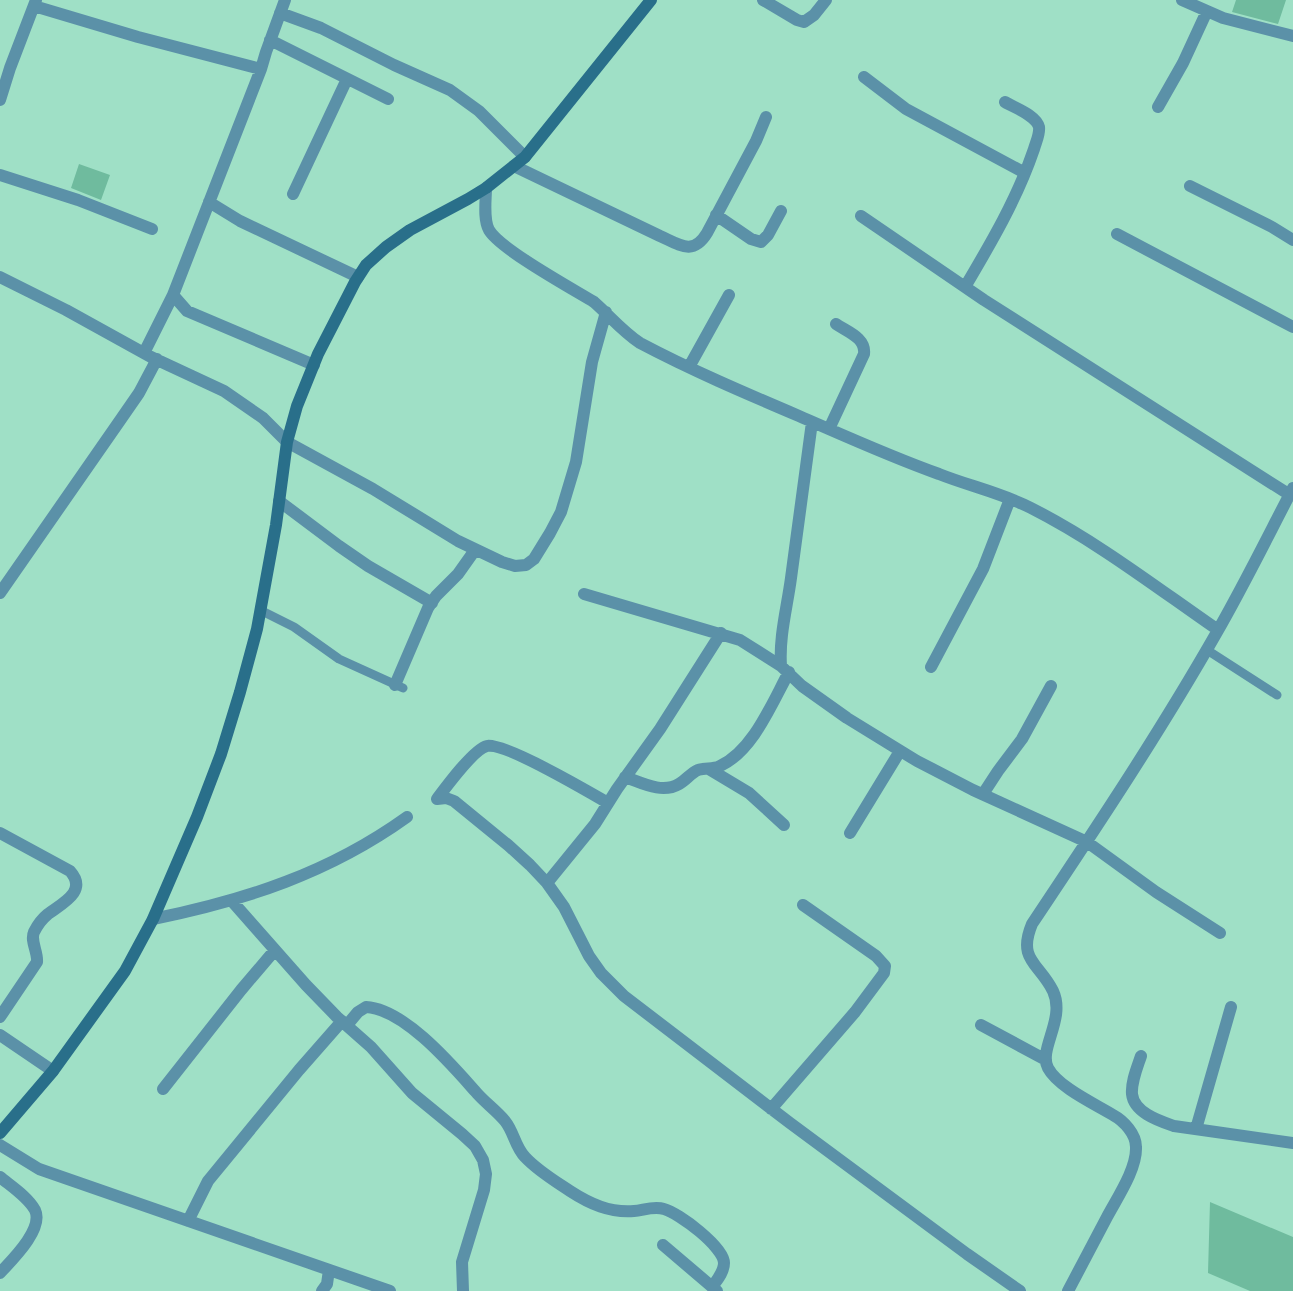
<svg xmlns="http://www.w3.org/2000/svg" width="1293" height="1291" viewBox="0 0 1293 1291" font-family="'Golos Text',sans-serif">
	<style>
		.building { fill: #6fbb9e }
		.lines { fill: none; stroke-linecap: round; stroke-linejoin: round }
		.lane { stroke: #5b91a8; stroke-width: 9 }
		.street { stroke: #5b91a8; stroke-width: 12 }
		.secondary { stroke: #296f8a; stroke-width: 12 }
	</style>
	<rect width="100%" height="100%" fill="#9fe0c6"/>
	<path class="building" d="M1236,0H1286L1278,24L1232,12Z
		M79,164L110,175L101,200L71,188Z
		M1210,1202L1293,1237V1291H1250L1208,1273Z"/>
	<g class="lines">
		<path class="lane" d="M260,610L294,627L339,659L403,688
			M1207,650L1277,695"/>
		<path class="street" d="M285,0L266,52L261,69L173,295L187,311L314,365
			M763,0L797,20L804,22L814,15L826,0
			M1182,0L1223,18L1293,36
			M34,6L138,37L261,69
			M280,13L321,28L394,65L450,90L479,111L525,157
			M270,40L388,99
			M864,77L906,109L1025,173
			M0,100L10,68L36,0
			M1158,107L1183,63L1207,11
			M514,166L660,236C680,245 693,256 707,233L756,141L766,117
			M0,175L78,200L152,229
			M1190,186L1272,227L1293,240
			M486,188C486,200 483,219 489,230C500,249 571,288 594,302C610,316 622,331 640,343C691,370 745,393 799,416C845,436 891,457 939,474C969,486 1002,493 1031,508C1098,542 1157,588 1218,630
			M293,194L347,79
			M209,202L240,221L358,277
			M716,215L751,239L761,242L768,235L781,211
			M861,216L984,300L1290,495
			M1117,234L1293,327
			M0,277L66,310L151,357L224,391L263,418L287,442L373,489L458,541L502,562L515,566L526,565L534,559L550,533L561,512L576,462L592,362L606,312
			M965,287C991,243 1017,199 1034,149C1036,142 1040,134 1039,127C1036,115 1015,108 1005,102
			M144,353L173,295
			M689,367L729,295
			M812,422C805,474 798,526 791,578C787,608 779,636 781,666L802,686L847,718L917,761L973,790L1087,842L1156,892L1220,933
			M829,429L864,354C866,338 848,332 836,324
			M279,501L339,546L368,566L432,603
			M0,593L121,419L139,393L157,359
			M584,594L740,640L781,666
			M931,667L983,569L1010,499
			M395,685L428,608L436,596L458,574L475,550
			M709,769L749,793L784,825
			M625,777C642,783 662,794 679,784C686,780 691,773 698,770C705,767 713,770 720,766C753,751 772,703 789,672
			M983,794L998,771L1022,739L1051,686
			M437,799L446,798L454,801L508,845L530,865L547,883L564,907L589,956L601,973L624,996L790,1123L967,1254L1020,1291
			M437,799C446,787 474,749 487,746C504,742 589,792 608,803
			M0,833L70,871C88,891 63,903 48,914C43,918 37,926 34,932C30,941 38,952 37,962L0,1017
			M850,833L900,751
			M547,883L595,824L617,789L660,729L721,633
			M231,900L306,985L337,1017L371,1047L412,1093L462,1134L475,1146L483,1160L486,1174L484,1190L462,1262L463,1291
			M153,919C246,900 329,873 407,817
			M347,1025L358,1012L366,1007C404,1009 451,1064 475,1091C484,1102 496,1110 505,1121C514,1132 515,1147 525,1157C538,1171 555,1181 570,1191C590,1204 610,1213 634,1211C644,1210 654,1206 664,1209C679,1213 724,1247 724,1263C724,1272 717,1280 712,1287
			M981,1025L1046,1060
			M0,1035L53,1071
			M1141,1056C1137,1068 1131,1082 1132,1094C1134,1113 1160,1121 1174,1126L1293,1143
			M163,1089L241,990L275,950
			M771,1109L855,1012L884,973L885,966L876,956L803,905
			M1196,1129L1231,1007
			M0,1145L39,1169L390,1291
			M0,1177C11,1186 28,1197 35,1210C44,1229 12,1260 0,1273
			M188,1221L208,1181L299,1070L342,1021
			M663,1245L717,1291
			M322,1291L327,1284L329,1270
			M1068,1291C1081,1266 1094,1242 1107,1217C1117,1198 1137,1169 1136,1147C1136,1134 1124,1121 1113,1115C1095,1104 1058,1087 1048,1068C1038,1049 1066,1019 1053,991C1039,963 1017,960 1032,924C1096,828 1160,732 1217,632C1244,585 1268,536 1293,488"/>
		<path class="secondary" d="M0,1133L53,1071L125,971L153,919L197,817L221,754L240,692L257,629L276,525L287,442L297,406L318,354L355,282L366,265L386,247L410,230L468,199L486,188L525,157L651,0"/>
	</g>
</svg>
